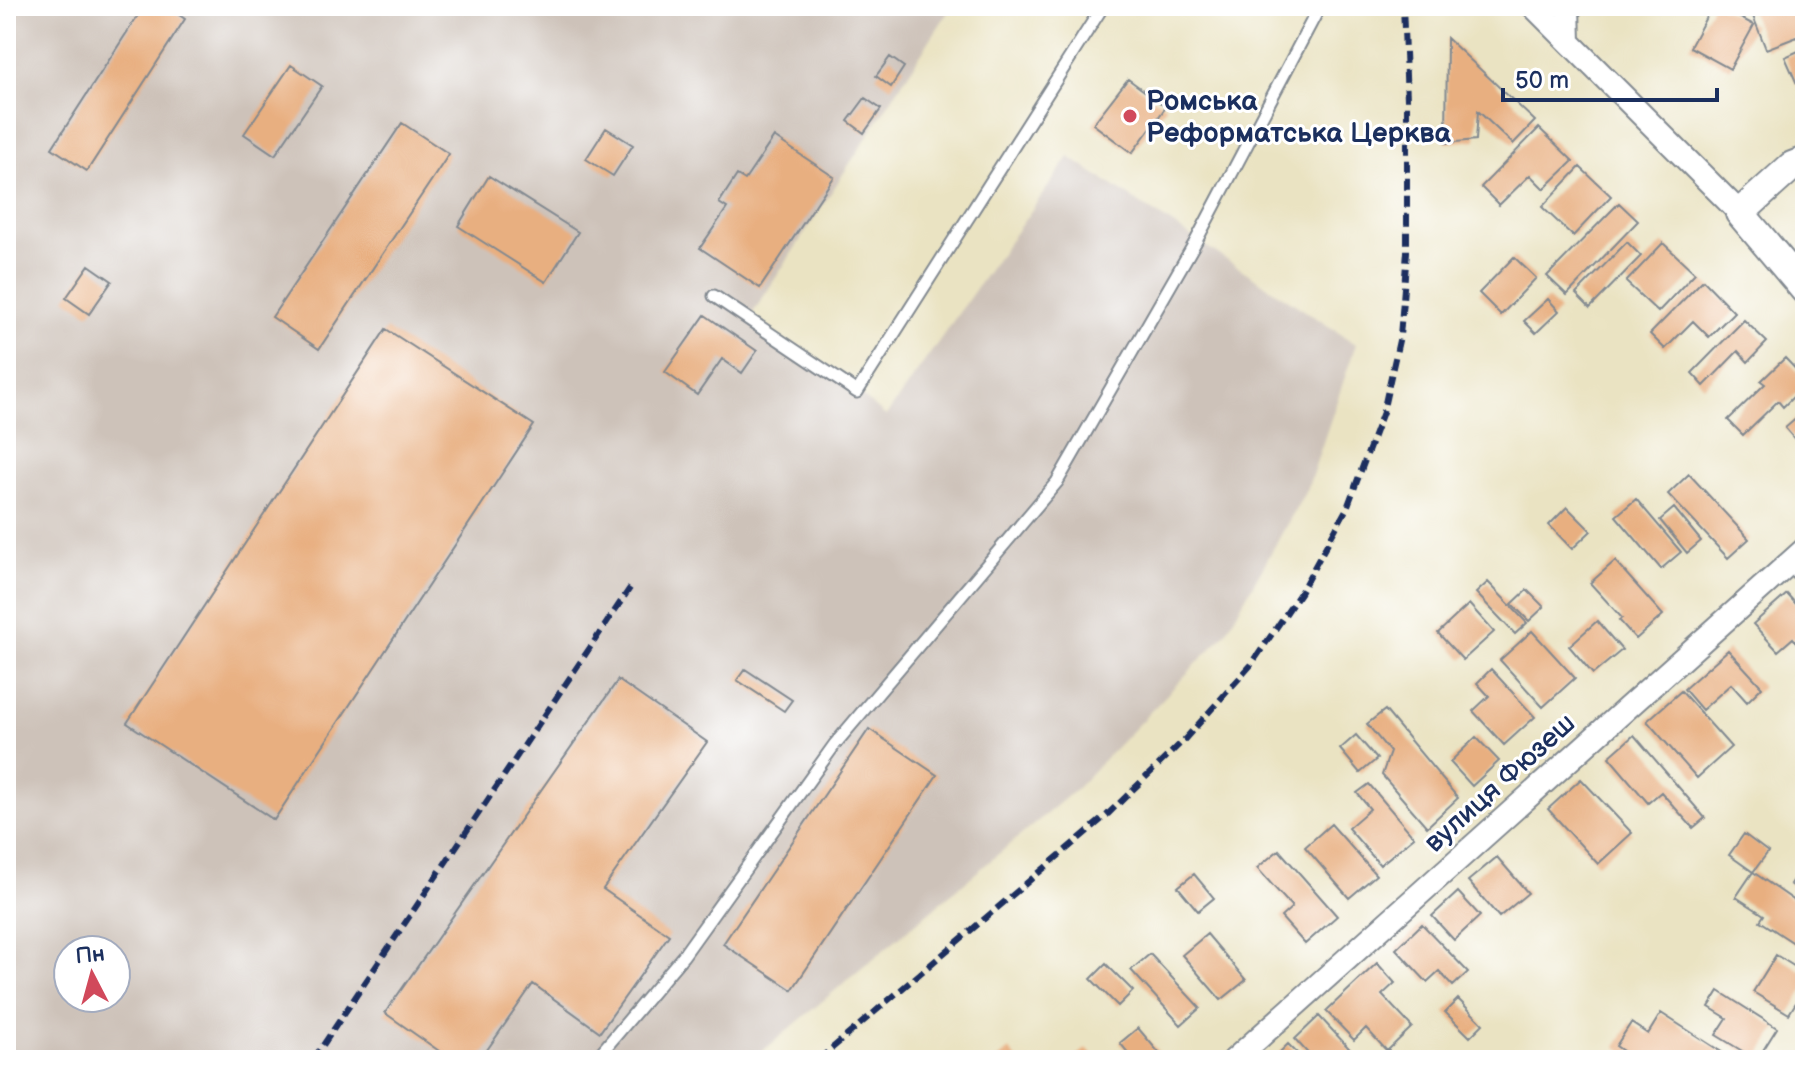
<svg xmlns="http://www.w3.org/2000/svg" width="1811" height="1066" viewBox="0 0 1811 1066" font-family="'Balsamiq Sans',sans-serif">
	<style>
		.industrial { fill: #cdc2b9; fill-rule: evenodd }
		.building { fill: #e8af80 }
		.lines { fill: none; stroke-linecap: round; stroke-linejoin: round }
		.service-casing { stroke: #828990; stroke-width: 15 }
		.minor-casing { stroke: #828990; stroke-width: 26 }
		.tertiary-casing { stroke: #828990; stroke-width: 32 }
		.service { stroke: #fff; stroke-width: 11 }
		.minor { stroke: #fff; stroke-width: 22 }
		.tertiary { stroke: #fff; stroke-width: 28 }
		.rail { stroke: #1b2f5e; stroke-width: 6; stroke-dasharray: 12 6; stroke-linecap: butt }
		.poi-dot { fill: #d1495b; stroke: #fff; stroke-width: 3 }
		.labels { text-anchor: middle; stroke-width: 6; stroke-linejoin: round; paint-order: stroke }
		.poi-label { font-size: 28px; font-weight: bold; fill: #1b2f5e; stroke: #fff; text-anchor: start }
		.street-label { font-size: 28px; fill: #1b2f5e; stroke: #fff }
	</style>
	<rect width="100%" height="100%" fill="#fff"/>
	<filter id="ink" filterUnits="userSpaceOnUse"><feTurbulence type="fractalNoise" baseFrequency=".0125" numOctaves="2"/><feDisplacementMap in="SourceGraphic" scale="16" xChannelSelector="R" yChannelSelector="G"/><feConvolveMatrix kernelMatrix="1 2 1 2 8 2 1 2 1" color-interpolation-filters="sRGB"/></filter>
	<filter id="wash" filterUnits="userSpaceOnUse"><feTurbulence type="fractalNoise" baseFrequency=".006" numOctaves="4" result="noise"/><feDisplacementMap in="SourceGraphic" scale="32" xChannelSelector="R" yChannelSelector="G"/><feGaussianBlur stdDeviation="1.8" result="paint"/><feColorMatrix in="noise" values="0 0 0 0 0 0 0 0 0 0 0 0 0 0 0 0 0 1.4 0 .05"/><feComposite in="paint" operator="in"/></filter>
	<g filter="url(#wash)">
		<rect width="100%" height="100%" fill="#eae3c2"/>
		<path class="industrial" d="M6,6H952L749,319L857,392L886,416L1069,157L1356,344L1308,487L1225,634L1075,790L752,1060H6ZM68,950H116V998H68Z"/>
		<g id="blocks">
			<path class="building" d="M144,6H166L185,19L87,171L52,148Z
				M1712,6H1718L1754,25L1730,69L1690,47Z
				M1749,6H1797L1805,25V34L1766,49Z
				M1447,38L1535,121L1513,144L1478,111L1476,140L1446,143Z
				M1805,48V102L1785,57Z
				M890,57L904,67L891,87L876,76Z
				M291,65L322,86L275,155L244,134Z
				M1128,79L1166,107L1132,153L1093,124Z
				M865,98L881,109L864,133L848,121Z
				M402,123L449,154L319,349L272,317Z
				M606,128L633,145L613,176L586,159Z
				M1539,128L1573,161L1544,189L1530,175L1499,205L1481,187Z
				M774,137L834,177L760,288L700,248L727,208L719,203L737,175L745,180Z
				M1580,167L1611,196L1573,236L1542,207Z
				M489,176L578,232L546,282L458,226Z
				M1619,203L1638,221L1567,295L1547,276Z
				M1627,242L1641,256L1590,308L1576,294Z
				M1663,243L1695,273L1658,312L1626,282Z
				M1514,257L1536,278L1501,315L1479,293Z
				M89,265L112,281L89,314L66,298Z
				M1703,280L1734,312L1709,337L1693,321L1665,349L1650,334Z
				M1548,299L1559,311L1536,333L1524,321Z
				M705,315L757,351L742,373L722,359L697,395L665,372Z
				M1744,320L1767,342L1748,362L1738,351L1704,386L1692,373Z
				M386,329L534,425L274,820L127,723Z
				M1785,358L1805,379V385L1783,407L1778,401L1743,435L1728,420L1765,384L1761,381Z
				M1805,411V451L1785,428Z
				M1689,474L1749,539L1728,558L1668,494Z
				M1636,499L1681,552L1661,569L1616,516Z
				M1567,507L1591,531L1572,549L1549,525Z
				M1674,508L1701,541L1687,553L1660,520Z
				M1615,561L1663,615L1636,639L1619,620L1622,618L1590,583Z
				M1488,582L1527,623L1515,634L1476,593Z
				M1527,590L1544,607L1529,621L1512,604Z
				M1787,594L1805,614V651L1793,638L1778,651L1753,624Z
				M1469,604L1494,632L1463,660L1438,633Z
				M1597,621L1622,650L1593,674L1569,646Z
				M1532,631L1575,678L1543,707L1500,660Z
				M1728,650L1762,687L1747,702L1731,684L1702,710L1684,689Z
				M745,669L792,700L784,711L737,680Z
				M1491,669L1535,717L1504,745L1473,711L1489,696L1477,683Z
				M618,680L707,742L603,889L669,935L600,1032L533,984L480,1060H452L385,1013Z
				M1681,691L1731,747L1697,778L1647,721Z
				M1385,710L1458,798L1427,827L1382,775L1390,752L1367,724Z
				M869,729L937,775L792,990L723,944Z
				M1356,735L1377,759L1360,773L1340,749Z
				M1634,735L1705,818L1693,828L1661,792L1648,803L1609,757Z
				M1476,737L1499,761L1472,786L1450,762Z
				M1581,779L1632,833L1598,864L1548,809Z
				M1369,784L1414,837L1380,865L1348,828L1370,809L1357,793Z
				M1331,824L1376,875L1349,898L1305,847Z
				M1744,834L1768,852L1753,872L1729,855Z
				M1279,850L1337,916L1305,944L1281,917L1292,907L1257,868Z
				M1497,857L1528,893L1499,917L1468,881Z
				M1805,862V894L1790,884Z
				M1753,872L1805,908V933L1797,945L1760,921L1764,915L1736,897Z
				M1194,874L1214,898L1198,911L1178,887Z
				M1458,892L1480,916L1454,940L1432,916Z
				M1422,924L1468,972L1453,986L1439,971L1427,982L1396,949Z
				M1207,934L1246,980L1221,1000L1182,955Z
				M1150,954L1200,1008L1181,1025L1131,970Z
				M1776,955L1805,973V988L1789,1014L1753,992Z
				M1377,963L1395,983L1382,995L1412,1027L1387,1051L1366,1028L1354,1040L1326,1011Z
				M1106,964L1133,991L1118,1006L1091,979Z
				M1719,991L1777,1028L1757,1060L1716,1035L1727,1018L1709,1007Z
				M1458,999L1483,1024L1470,1037L1445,1012Z
				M1661,1013L1734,1060H1636L1616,1046L1631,1023L1648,1034Z
				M1319,1016L1360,1060H1336L1330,1053L1323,1060H1314L1295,1039Z
				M1138,1028L1165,1060H1134L1120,1043Z
				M1288,1044L1304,1060H1272Z
				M1087,1048L1097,1060H1072Z
				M1009,1050L1018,1060H997Z"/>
		</g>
	</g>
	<g filter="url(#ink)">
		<use href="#blocks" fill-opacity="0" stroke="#828990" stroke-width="2"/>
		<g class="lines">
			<defs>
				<path id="service" d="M714,296L857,392L1103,6
					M595,1060L683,956L835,744L1057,482L1196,241L1320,6"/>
				<path id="minor" d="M1533,6L1740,213
					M1568,6L1569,42
					M1234,1060L1805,549"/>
				<path id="tertiary" d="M1805,161L1792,166L1740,213L1805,290"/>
			</defs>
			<use href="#service" class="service-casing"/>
			<use href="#minor" class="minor-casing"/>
			<use href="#tertiary" class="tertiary-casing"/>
			<use href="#service" class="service"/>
			<use href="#minor" class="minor"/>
			<use href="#tertiary" class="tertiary"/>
			<path class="rail" d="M313,1060L630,588
				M818,1060L1108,814L1185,739L1251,665L1300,593L1347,508L1383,412L1400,336L1407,252V99L1403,6"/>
		</g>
	</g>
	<circle class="poi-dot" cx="1130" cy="116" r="8"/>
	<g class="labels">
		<g class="poi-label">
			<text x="1146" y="110">Ромська<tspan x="1146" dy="32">Реформатська Церква</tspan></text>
		</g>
		<g class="street-label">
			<text transform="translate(1499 782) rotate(-42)" y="10">вулиця Фюзеш</text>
		</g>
	</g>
	<rect width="1811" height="1066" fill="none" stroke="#fff" stroke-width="32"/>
	<g transform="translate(92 974) rotate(354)"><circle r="38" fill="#ffffff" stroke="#a4acbf" stroke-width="2"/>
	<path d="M0-6L14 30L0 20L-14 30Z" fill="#d1495b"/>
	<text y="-12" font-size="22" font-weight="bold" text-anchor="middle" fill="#1b2f5e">Пн</text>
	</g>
	<path d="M1503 88v12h214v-12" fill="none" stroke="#1b2f5e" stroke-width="4"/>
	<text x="1515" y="88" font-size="24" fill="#1b2f5e" stroke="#ffffff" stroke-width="6" paint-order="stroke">50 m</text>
</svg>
